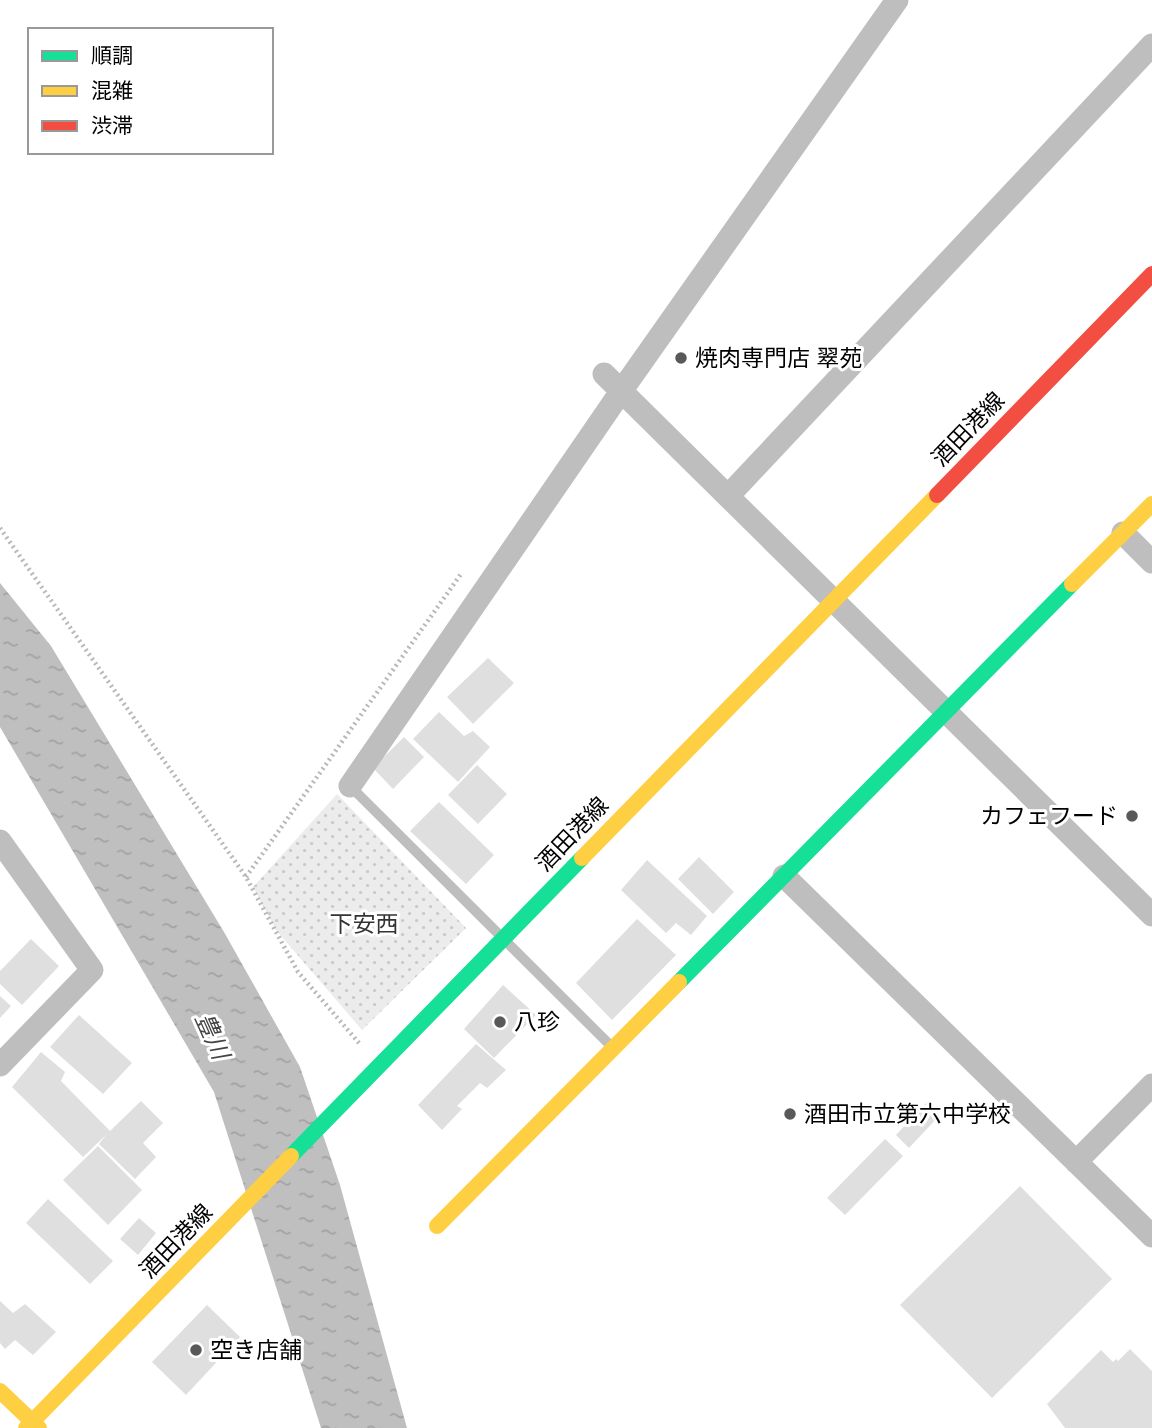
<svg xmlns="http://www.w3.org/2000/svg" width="1152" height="1428" viewBox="0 0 1152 1428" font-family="Quicksand,'Noto Sans JP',sans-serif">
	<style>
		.park { fill: url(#park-dots) }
		.water { fill: url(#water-ripples) }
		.building { fill: #dfdfdf }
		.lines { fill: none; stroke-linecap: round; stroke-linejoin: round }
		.path { stroke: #b9b9b9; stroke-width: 4.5; stroke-dasharray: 2 3.5; stroke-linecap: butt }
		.lane { stroke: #bebebe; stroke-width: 10 }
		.street { stroke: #bebebe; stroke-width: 23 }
		.fast { stroke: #16e098; stroke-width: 16 }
		.slow { stroke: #ffcf43; stroke-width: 16 }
		.jam { stroke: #f24e42; stroke-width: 16 }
		.poi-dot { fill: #595959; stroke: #fff; stroke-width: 2.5 }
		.labels { text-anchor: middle; stroke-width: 6; stroke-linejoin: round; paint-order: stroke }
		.poi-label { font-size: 23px; fill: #000; stroke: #fff; text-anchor: start }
		.street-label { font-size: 23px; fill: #000; stroke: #fff }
		.park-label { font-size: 23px; fill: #333; stroke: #fff }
		.water-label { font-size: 24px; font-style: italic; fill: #444; stroke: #fff }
	</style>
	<defs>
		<pattern id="park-dots" width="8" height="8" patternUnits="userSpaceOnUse" patternTransform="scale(1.75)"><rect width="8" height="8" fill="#ececec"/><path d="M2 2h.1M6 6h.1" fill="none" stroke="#c9c9c9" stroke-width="1.8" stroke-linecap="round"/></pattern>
		<pattern id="water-ripples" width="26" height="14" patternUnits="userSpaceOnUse" patternTransform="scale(1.75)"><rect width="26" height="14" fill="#bfbfbf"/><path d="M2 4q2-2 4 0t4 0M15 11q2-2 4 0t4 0" fill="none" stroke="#a2a2a2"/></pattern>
	</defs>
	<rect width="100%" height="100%" fill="#fff"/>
	<path class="park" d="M337,794L466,928L362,1030L276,930L253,887Z"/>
	<path class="water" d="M0,583L51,646L224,932L300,1067L340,1185L407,1428H321L214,1092L0,727Z"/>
	<path class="building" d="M488,658L514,683L473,724L447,697Z
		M439,712L464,736L473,731L490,747L458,782L413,739Z
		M404,737L424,757L393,789L373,768Z
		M477,765L507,794L478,824L448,795Z
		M439,802L494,855L466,884L410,831Z
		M699,857L734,892L713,914L678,879Z
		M647,860L707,916L691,935L676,923L666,933L621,890Z
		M637,919L676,955L612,1020L576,983Z
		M31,939L59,966L22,1005L0,984V971Z
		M503,985L536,1015L494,1058L464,1029Z
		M0,996L11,1006L0,1018Z
		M79,1015L132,1063L103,1094L50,1047Z
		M476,1044L506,1070L487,1088L480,1083L457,1106L462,1109L442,1130L418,1105Z
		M41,1052L65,1072L61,1081L110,1131L141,1101L163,1123L143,1143L156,1157L135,1179L99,1144L106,1135L83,1157L12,1087Z
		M926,1103L939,1116L909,1148L896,1135Z
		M885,1139L903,1156L845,1215L827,1198Z
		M98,1146L142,1190L108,1225L63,1180Z
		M1020,1186L1112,1279L992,1398L900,1305Z
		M48,1199L113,1261L90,1284L26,1223Z
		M139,1218L156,1233L138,1255L120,1239Z
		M0,1301L13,1313L25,1304L56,1332L33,1355L15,1340L5,1349L0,1343Z
		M207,1305L240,1337L186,1395L152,1362Z
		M1130,1349L1152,1371V1428H1065L1047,1404L1101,1350L1113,1362L1116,1359L1118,1361Z"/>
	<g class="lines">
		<path class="path" d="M0,528L246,877L298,972L359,1043
			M246,877L461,574"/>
		<path class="lane" d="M350,786L611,1046"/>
		<path class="street" d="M604,374L1152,915
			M729,495L1152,45
			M1123,533L1152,562
			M350,786L622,390L897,0
			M0,841L92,970L0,1065
			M784,876L1152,1236
			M1076,1162L1152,1085"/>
		<path class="fast" d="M679,982L1072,584
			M291,1156L582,858"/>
		<path class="slow" d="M1072,584L1152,504
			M582,858L937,495
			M437,1226L679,982
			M0,1391L39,1428
			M26,1428L291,1156"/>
		<path class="jam" d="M937,495L1152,274"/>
	</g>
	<g class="poi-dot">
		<circle cx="681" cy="358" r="7"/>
		<circle cx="1132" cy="816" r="7"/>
		<circle cx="500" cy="1022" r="7"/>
		<circle cx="790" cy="1114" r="7"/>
		<circle cx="196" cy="1350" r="7"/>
	</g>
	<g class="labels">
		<g class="poi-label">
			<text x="695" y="366">焼肉専門店 翠苑</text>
			<text x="1118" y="824" text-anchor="end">カフェフード</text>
			<text x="514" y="1030">八珍</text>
			<text x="804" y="1122">酒田市立第六中学校</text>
			<text x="210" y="1358">空き店舗</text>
		</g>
		<g class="street-label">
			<text transform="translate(968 429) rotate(-46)" y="8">酒田港線</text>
			<text transform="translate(572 834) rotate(-46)" y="8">酒田港線</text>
			<text transform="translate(176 1241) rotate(-46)" y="8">酒田港線</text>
		</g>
		<g class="park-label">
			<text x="364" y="932">下安西</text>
		</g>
		<g class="water-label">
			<text transform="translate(212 1036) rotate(66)" y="8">豊川</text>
		</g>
	</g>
	<rect x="28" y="28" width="245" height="126" fill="#ffffff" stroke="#999999" stroke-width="2"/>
	<rect x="42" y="51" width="35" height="10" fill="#16e098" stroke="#999999" stroke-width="2"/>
	<text x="91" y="63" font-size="21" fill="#000000">順調</text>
	<rect x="42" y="86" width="35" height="10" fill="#ffcf43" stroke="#999999" stroke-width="2"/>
	<text x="91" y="98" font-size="21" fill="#000000">混雑</text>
	<rect x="42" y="121" width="35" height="10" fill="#f24e42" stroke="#999999" stroke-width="2"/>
	<text x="91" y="133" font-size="21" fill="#000000">渋滞</text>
</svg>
